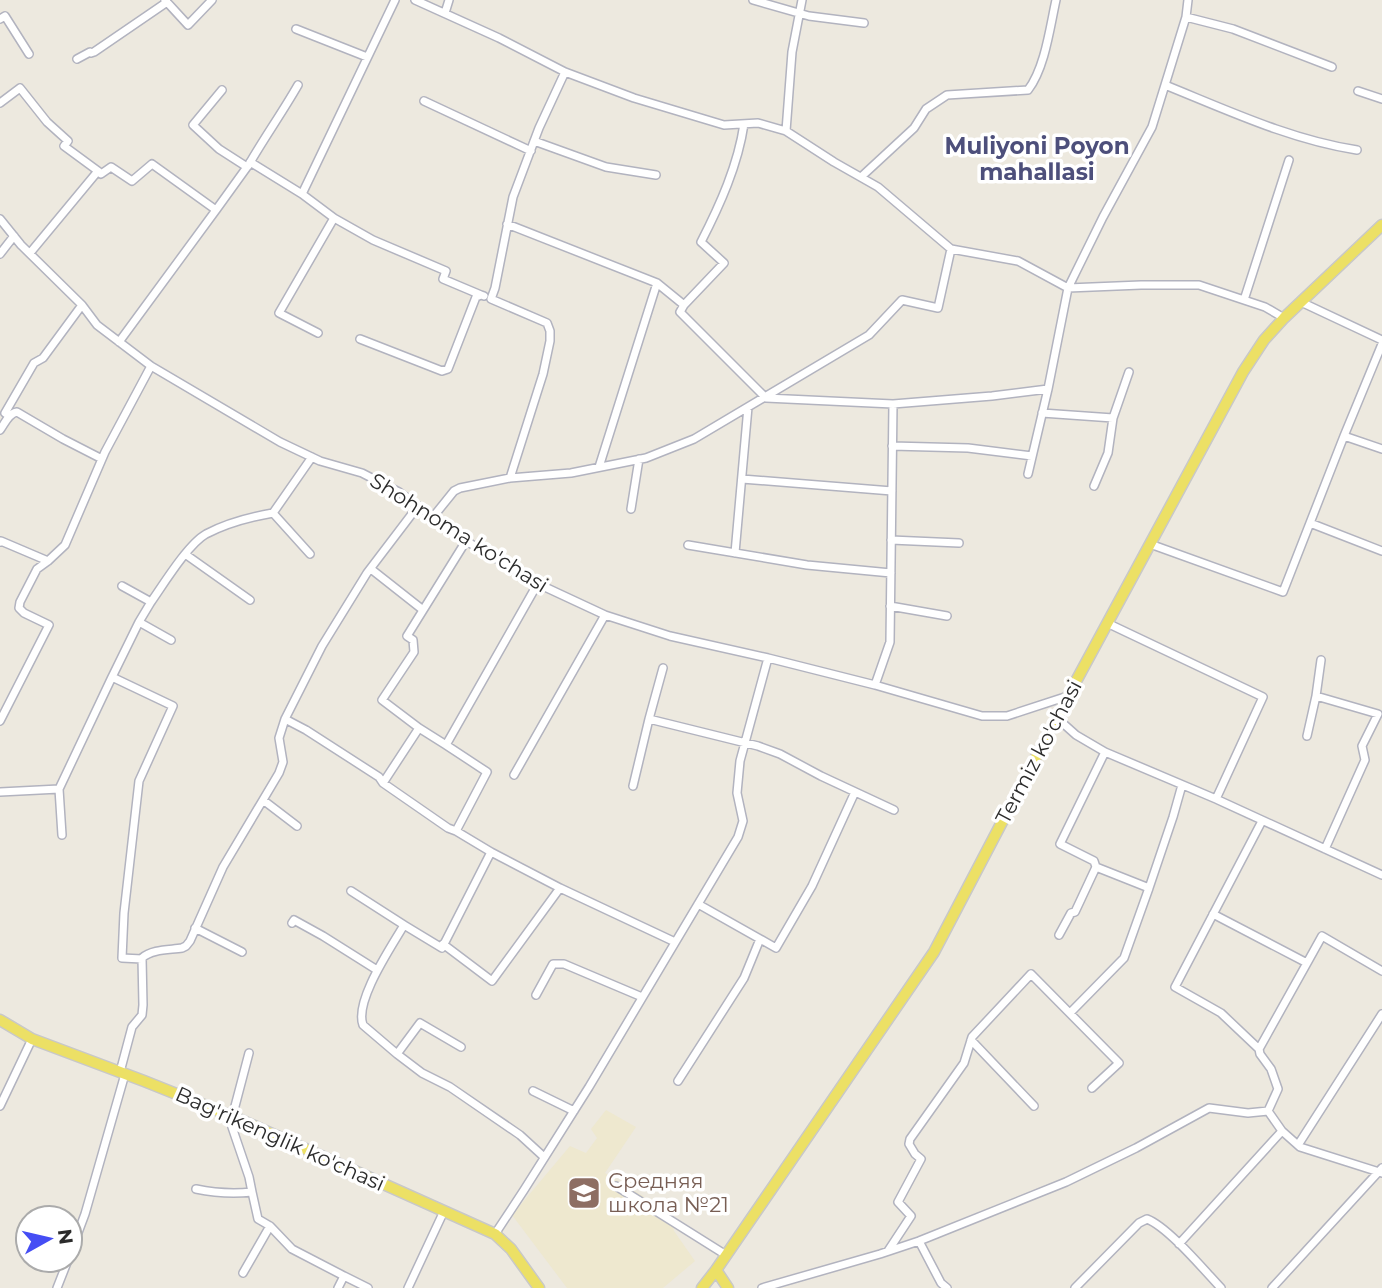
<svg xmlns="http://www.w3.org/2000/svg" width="1382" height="1288" viewBox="0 0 1382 1288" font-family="Montserrat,sans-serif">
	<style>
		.education { fill: #eee8cf }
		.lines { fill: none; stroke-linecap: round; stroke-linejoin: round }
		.minor-casing { stroke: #b2b3bf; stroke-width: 10 }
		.major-casing { stroke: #c8c8c8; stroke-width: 13 }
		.minor { stroke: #fff; stroke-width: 7 }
		.major { stroke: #ece065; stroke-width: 10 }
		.labels { text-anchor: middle; stroke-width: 7; stroke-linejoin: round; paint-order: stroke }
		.street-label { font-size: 21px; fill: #2c2c2c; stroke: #fff }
		.education-label { font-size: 21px; fill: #785e54; stroke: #fff; text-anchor: start }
		.neighbourhood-label { font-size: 23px; font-weight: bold; fill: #4d4f7b; stroke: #fff }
	</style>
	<rect width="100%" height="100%" fill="#ede9df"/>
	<path class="education" d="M606,1110L636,1127L605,1173L671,1213L674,1231L695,1261L663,1288H567L512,1215L570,1146L586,1153L597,1138L591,1129Z"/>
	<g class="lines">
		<defs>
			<path id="minor" d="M165,0L188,25L212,0
				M415,0L499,38L565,72L634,98L724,125L758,123L786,131L834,162L878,187L951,249L1018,261L1068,288L1141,285H1199L1265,307L1284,318
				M753,0L809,16L864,23
				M445,13L449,0
				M1186,17L1188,0
				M0,19L5,16L29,54
				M296,29L367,57
				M77,59L90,52L91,53L94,52L167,2
				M1165,85C1227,110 1291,140 1357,150
				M1358,91L1382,99
				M424,101L531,151
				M0,103L20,88L47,122L68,141L64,146L98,171
				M786,131L792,52L802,0
				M534,141L606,167L656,175
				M250,162L302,194L334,218L373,240L446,271L443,279L481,295
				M248,166C264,138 282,113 298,85
				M861,177L914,128L926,109L947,95L1028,90C1045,68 1050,27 1056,0
				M302,194L395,0
				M216,210L247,167L219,149L193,125L222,90
				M0,219L21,245L82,305L97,325L151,366L280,442L320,461L362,473L399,492L466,541L547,588L605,615L670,636L768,658L875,685L982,716H1007L1068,696
				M507,224L657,283L599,467
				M30,253L98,171L101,174L111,167L132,181L152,164L216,210L119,342
				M0,254L14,236
				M657,283L684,305L680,312L766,398L893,404L992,396L1048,389
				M1244,300L1289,160
				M1301,302L1382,340
				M683,306L724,263L701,242C720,205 738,165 744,124
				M318,333L279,313L334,218
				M360,339L442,371L448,369L476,297L481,295L484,296
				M1042,413L1113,418L1129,372
				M9,416L5,413L34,363L43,358L82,305
				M0,430C5,423 9,413 17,412L63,439L102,459
				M1344,436L1382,449
				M892,446L968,448L1032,456
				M1028,474L1048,389L1068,288L1103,217L1152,127L1186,17L1233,29L1332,67
				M510,478L571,473L646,458L694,439L869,335L902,300L938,308L951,249
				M742,479L892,491
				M1094,486L1108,453L1113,418
				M631,509L639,459
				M273,513L310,554
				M433,517L454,491L460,488L510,478L543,374L550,341V331L547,323L491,299L495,288L513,197L539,128L565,72
				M1310,523L1382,551
				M891,540L959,543
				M0,542L1,541L48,561
				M1150,544L1283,592L1344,436L1382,344
				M688,545L807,565L891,573
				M735,553L748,407
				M185,554L250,600
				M371,569L423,610
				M122,586L151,602C163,585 188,544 206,534C227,523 250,517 273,513L312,457
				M151,602L139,622L171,640
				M890,606L947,616
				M139,622L112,677L173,706L139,781L124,913L122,958L142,959
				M1107,623L1263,697L1216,799
				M875,685L890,642L893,404
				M1316,696L1378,714L1362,746L1365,760L1325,849
				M1057,718L1076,735L1105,752L1216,799L1382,875
				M285,719L306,730L379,777L383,783L448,828L456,831
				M649,719L663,668
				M0,721L49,625L24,613L19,608L20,602L37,569L48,561L65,545L105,452L151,366
				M419,728L382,700L414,652L413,640L407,636L466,541
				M1307,736L1316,696L1321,660
				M514,775L605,615
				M383,783L419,728L446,745
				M633,786L649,719L758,746L780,754L821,776L894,810
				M0,792L59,789
				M263,800L297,826
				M62,835L59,789L112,677
				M491,852L456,831L487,772L446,745L538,583
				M1096,867L1094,861L1060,844L1105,752
				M351,891L404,925
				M698,904L776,948L812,886L855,792
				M1213,914L1307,963L1322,936L1382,971
				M292,923L294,920L323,936L377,970
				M195,928L242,952
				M1059,935L1071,913L1075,912L1096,867L1149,888L1173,817L1182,785
				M443,944L492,981L560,888L675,942
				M536,995L553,964H564L642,997
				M1070,1013L1124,958L1149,888
				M971,1040L1034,1106
				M461,1047L420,1023L397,1054L363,1025C354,1001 392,946 404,925L442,948L491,852L560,888
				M1259,1049L1307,963
				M397,1054L422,1073L450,1087L520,1135L544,1157
				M120,1072L132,1027L142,1015L143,1005L142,958C152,949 170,950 182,948L186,946L190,941L223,867L279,773L283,762L279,738L285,719L322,646L367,573L418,506
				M678,1081L744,978L760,939
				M533,1091L574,1111
				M0,1106L32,1039
				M1268,1111L1282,1131L1300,1147L1382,1173
				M1298,1145L1382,1014
				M616,1186L726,1255
				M196,1189C215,1193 233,1194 252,1192L249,1177L232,1127L234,1110L249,1053
				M270,1226L292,1249L344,1276L338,1288
				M495,1234L524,1190L589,1087L738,837L743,821L737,793L740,761L768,658
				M919,1241L941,1283L947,1288
				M1179,1244L1282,1131
				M888,1251L911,1216L898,1202L921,1159L915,1154L909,1144L910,1139L964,1063L972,1037L1031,974L1119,1063L1092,1088
				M70,1254L85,1214L125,1074
				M243,1273L270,1226L258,1219L252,1192
				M344,1276L368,1288
				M57,1288L68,1260
				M408,1288L444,1211
				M762,1288L880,1254L919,1241L1066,1182L1136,1148L1209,1108L1248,1113L1268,1111L1278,1089L1271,1069L1260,1054L1259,1049L1221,1013L1175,987L1262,821
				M1075,1288L1139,1223L1147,1219C1168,1227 1204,1270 1221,1288
				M1272,1288L1382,1168"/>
			<path id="major" d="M0,1020L32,1039L144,1081L234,1117L495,1234L511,1249L539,1288
				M716,1270L728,1288
				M702,1288L716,1270L934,952L1068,696L1243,372L1264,340L1284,318L1382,225"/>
		</defs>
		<use href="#minor" class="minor-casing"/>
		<use href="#major" class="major-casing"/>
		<use href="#minor" class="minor"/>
		<use href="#major" class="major"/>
	</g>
	<defs>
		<symbol id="school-square" viewBox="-11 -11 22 22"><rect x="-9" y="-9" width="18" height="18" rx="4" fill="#8d6e63" stroke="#fff"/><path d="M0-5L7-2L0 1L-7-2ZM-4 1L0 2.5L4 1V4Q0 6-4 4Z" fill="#fff"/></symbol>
	</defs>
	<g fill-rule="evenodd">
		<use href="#school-square" x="565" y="1174" width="38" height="38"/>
	</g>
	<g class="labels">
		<g class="street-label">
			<text transform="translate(459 533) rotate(32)" y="7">Shohnoma ko'chasi</text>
			<text transform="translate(1039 752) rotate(-62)" y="7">Termiz ko'chasi</text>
			<text transform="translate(280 1139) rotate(24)" y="7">Bag'rikenglik ko'chasi</text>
		</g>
		<g class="education-label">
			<text x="608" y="1188">Средняя<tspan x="608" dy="24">школа №21</tspan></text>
		</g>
		<g class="neighbourhood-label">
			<text x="1037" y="154">Muliyoni Poyon<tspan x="1037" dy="26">mahallasi</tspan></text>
		</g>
	</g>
	<g transform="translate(49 1239) rotate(82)"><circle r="33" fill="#ffffff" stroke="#ababab" stroke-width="2"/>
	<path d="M0-5L12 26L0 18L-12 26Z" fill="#454df4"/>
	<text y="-10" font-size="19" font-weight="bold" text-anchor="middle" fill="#2c2c2c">N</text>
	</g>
</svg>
